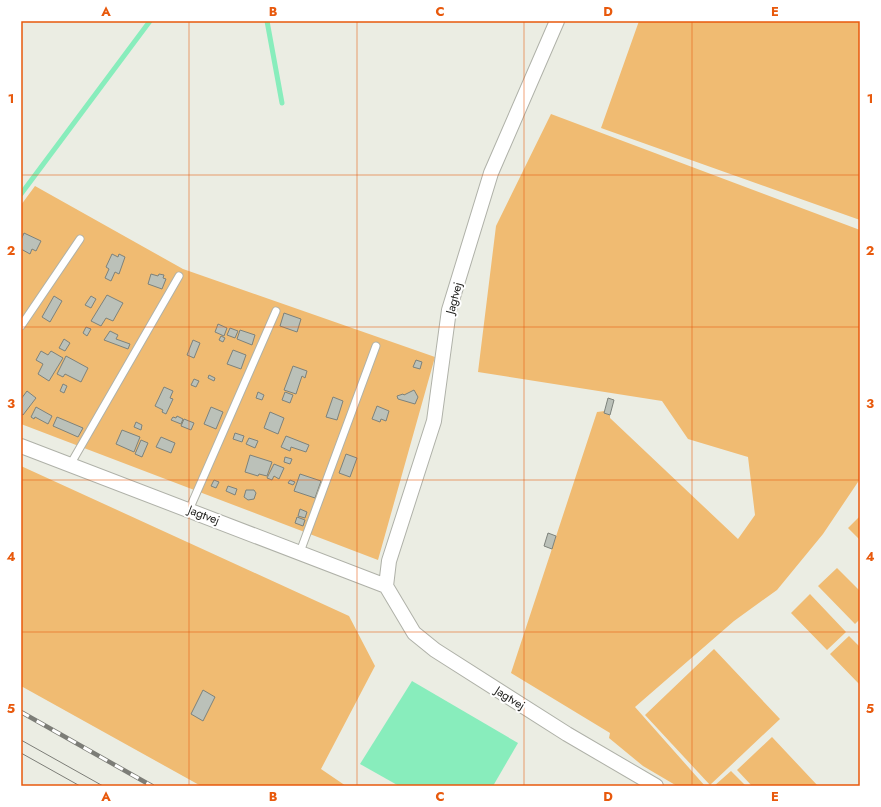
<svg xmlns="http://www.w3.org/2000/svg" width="881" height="807" viewBox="0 0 881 807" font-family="Jost,sans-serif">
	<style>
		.green { fill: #f0bb72 }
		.water { fill: #88edbc }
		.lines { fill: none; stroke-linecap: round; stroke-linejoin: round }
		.stream { stroke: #88edbc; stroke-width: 5 }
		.building { fill: #bbc1b9; stroke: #7d827b }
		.lane-casing { stroke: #afb1a8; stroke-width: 9 }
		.street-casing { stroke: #afb1a8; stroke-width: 16 }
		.lane { stroke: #fff; stroke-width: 7 }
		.street { stroke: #fff; stroke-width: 14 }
		.tram { stroke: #7c7d77; stroke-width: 1 }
		.rail-casing { stroke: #7c7d77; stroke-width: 4.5 }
		.rail { stroke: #fff; stroke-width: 3; stroke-dasharray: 9; stroke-linecap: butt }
		.grid { fill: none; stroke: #e8590c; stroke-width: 1; stroke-opacity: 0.55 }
		.labels { text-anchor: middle; stroke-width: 4; stroke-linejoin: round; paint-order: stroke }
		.street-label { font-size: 12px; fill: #1c1c19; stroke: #fff }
		.neatline { fill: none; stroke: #e8590c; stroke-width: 1.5 }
		.grid-label { font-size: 13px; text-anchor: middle; font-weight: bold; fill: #e8590c }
	</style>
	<rect width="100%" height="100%" fill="#ebede3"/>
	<path class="green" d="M639,21H860V220L601,128Z
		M551,114L860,230V479L823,534L777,590L734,621L635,707L705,786H677L643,766L609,738L610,733L511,673L597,412L605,411L604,413L610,415V418L738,539L755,515L748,457L688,439L662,401L478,372L496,226Z
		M35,186L183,269L435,357L378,560L21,424V205Z
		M21,466L349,616L375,666L321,769L346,786H201L21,686Z
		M860,516V540L848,528Z
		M837,568L860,591V619L855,624L818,586Z
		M810,594L846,632L827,650L791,613Z
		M849,636L860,647V685L830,654Z
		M714,649L780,719L710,785L645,715Z
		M772,737L818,786H752L737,770Z
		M731,771L746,786H714Z"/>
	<path class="water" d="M412,681L518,743L493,786H399L360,764Z"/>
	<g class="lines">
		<path class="stream" d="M267,21L282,103
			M21,194L150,21"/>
	</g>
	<path class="building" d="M24,233L41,241L36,251L32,249L30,254L21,249V240Z
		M112,254L118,257L119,254L125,257L119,274L115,272L111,281L105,278L109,269L106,267Z
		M151,274L158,276L159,274L164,275L163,278L166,279L162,289L148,284Z
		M107,295L123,303L113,321L106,318L101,326L91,321Z
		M54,296L62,301L50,322L42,317Z
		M91,296L96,299L91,308L85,305Z
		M284,313L301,319L297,332L280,326Z
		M218,324L227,328L224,336L215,332Z
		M86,327L91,329L87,336L83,333Z
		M230,328L238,331L235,338L227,335Z
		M240,330L255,335L252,345L237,339Z
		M110,331L118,335L116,339L130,344L128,349L104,340Z
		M221,336L225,338L223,342L219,340Z
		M64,339L70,343L65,351L59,348Z
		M193,340L200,343L194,358L187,355Z
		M233,350L246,355L241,369L227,364Z
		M41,351L48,355L51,351L63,358L49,381L38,374L43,364L36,360Z
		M66,356L88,368L81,382L65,374L63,377L57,374Z
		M416,360L422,362L420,369L413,367Z
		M293,366L307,371L305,378L302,376L296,394L284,390Z
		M209,375L215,378L214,381L208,378Z
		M194,379L199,381L196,387L191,385Z
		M63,384L67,386L64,393L60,391Z
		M164,387L173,391L170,398L173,399L166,414L162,412L163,410L155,406Z
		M414,390L418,397L415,404L398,399L397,396L403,394L404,395Z
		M27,391L36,398L23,415L21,414V399Z
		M258,392L264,395L262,400L256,398Z
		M285,392L293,395L290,403L282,400Z
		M333,397L343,401L337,420L326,417Z
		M608,398L614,400L610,415L604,413Z
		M377,406L389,411L386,421L381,419L380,422L372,419Z
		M36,407L52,416L48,424L35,417L34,419L31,417Z
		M211,407L223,412L216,429L204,424Z
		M270,412L284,418L278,434L264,428Z
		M177,416L183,419L181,424L171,420L173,417L176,418Z
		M57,417L83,428L78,437L53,426Z
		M184,419L194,423L191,430L181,426Z
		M136,422L142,425L141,430L134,427Z
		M122,430L140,437L134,452L116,444Z
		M235,433L244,436L242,442L233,439Z
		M286,436L309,445L306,452L291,447L290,451L281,447Z
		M161,437L175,443L171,453L156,447Z
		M249,438L258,441L255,448L246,444Z
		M141,440L148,443L142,457L135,454Z
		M346,454L357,458L350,477L339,473Z
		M250,455L272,462L267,476L259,474L258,476L245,472Z
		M285,457L292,459L290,464L284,462Z
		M274,464L284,468L279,479L274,476L272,480L267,478Z
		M300,474L321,481L315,498L294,491Z
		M214,480L219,482L216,488L211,486Z
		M290,480L295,482L293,485L288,483Z
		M228,486L237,489L235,495L226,491Z
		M246,490H254L256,493L254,499L248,500L244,497Z
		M300,509L307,512L305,518L298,516Z
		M297,517L305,520L303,526L295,523Z
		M548,533L556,536L552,549L544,546Z
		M203,690L215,697L203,721L191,714Z"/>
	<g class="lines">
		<defs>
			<path id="lane" d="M21,326L80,239
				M70,465L179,276
				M189,510L276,311
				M300,552L376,346"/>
			<path id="street" d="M21,446L386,586L414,633L435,650L567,734L656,786
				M386,586L389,561L434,421L449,310L491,173L557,21"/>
		</defs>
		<use href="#lane" class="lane-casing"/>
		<use href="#street" class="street-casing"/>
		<use href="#lane" class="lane"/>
		<use href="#street" class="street"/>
		<path class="tram" d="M21,740L103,786
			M21,753L80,786"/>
		<defs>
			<path id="rail" d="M21,712L152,786"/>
		</defs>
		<use href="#rail" class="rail-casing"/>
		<use href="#rail" class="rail"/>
	</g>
	<path class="grid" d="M189,21V786M357,21V786M524,21V786M692,21V786M21,175H860M21,327H860M21,480H860M21,632H860"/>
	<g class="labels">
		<g class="street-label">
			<text transform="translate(454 298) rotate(-75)" y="4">Jagtvej</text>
			<text transform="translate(204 515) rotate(21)" y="4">Jagtvej</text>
			<text transform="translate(510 698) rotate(32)" y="4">Jagtvej</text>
		</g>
	</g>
	<rect width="881" height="807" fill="none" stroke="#ffffff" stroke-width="44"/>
	<rect x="22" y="22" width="837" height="763" class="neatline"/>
	<g class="grid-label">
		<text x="106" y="16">A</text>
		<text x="273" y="16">B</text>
		<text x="440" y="16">C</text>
		<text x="608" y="16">D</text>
		<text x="775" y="16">E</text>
		<text x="11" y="103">1</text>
		<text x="870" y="103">1</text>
		<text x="11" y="255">2</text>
		<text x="870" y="255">2</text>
		<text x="11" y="408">3</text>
		<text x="870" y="408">3</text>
		<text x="11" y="561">4</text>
		<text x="870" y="561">4</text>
		<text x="11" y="713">5</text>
		<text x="870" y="713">5</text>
		<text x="106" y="801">A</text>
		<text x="273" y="801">B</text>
		<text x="440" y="801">C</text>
		<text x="608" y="801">D</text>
		<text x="775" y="801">E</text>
	</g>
</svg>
